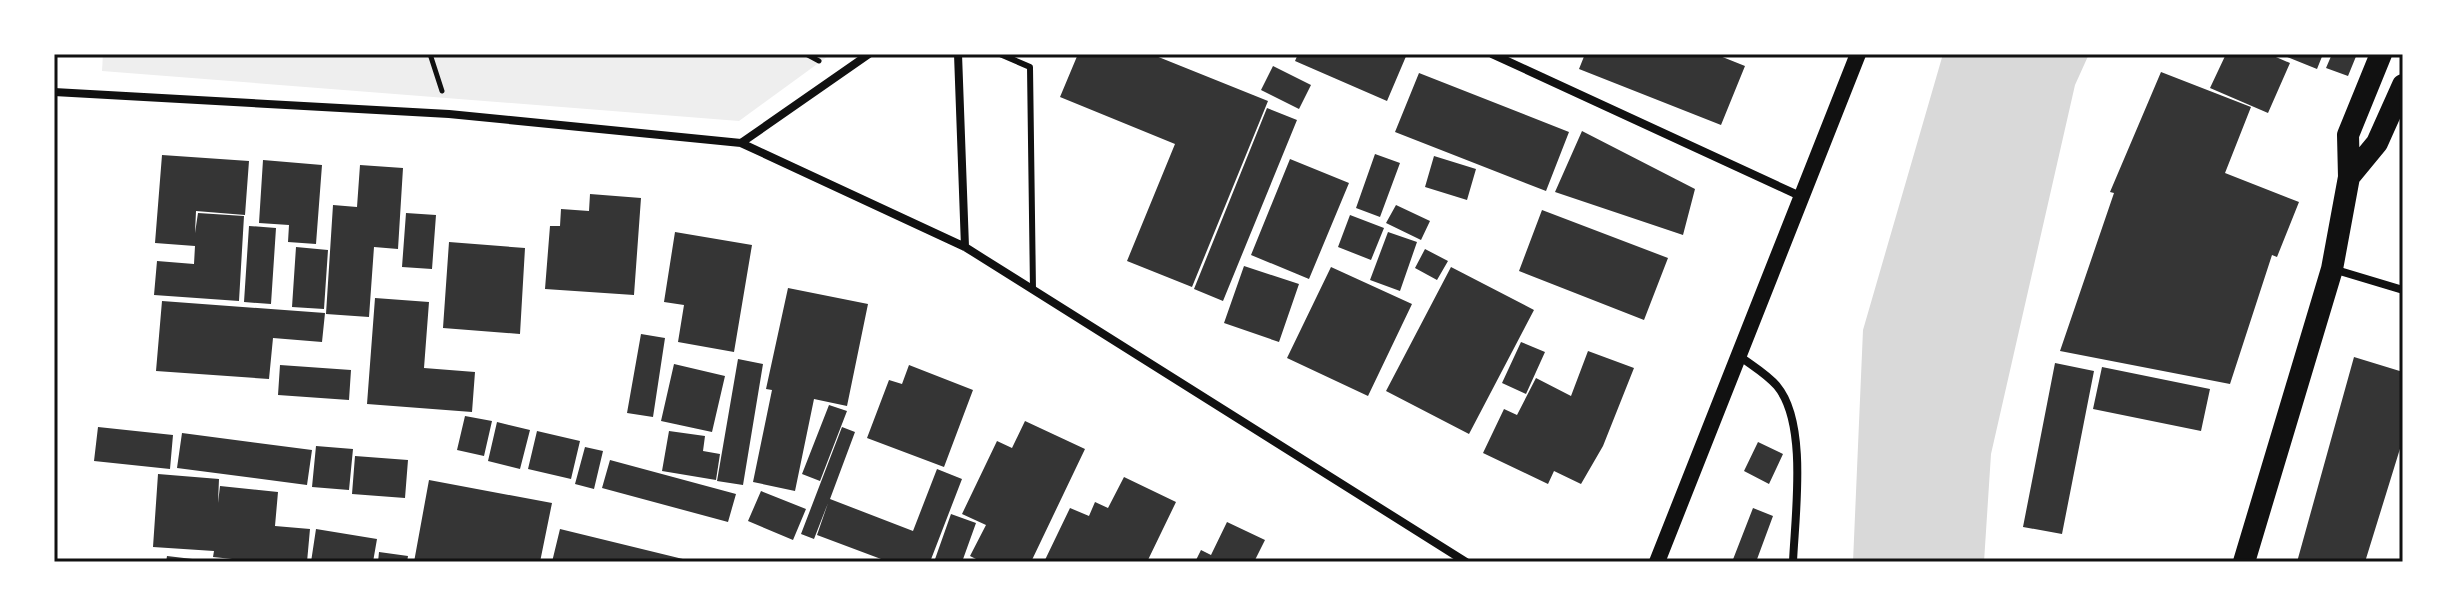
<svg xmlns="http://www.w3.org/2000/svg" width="2457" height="616" viewBox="0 0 2457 616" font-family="Jost,sans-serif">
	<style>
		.green { fill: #eee }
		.water { fill: #d9d9d9 }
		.building { fill: #353535 }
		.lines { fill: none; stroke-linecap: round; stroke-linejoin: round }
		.path { stroke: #111; stroke-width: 5 }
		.service { stroke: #111; stroke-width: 6 }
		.minor { stroke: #111; stroke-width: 8 }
		.secondary { stroke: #111; stroke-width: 16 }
		.trunk { stroke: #111; stroke-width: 22 }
		.neatline { fill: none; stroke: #111; stroke-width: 3 }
	</style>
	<rect width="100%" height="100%" fill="#fff"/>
	<path class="green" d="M103,54H831L739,121L102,71Z"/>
	<path class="water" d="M1943,54H2089L2075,85L1991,454L1984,562H1853L1863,330Z"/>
	<path class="building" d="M1078,54H1151L1268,101L1192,287L1127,261L1175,144L1060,97Z
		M1298,54H1407L1387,101L1295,61Z
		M1585,54H1715L1745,66L1721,125L1579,69Z
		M2226,54H2269L2290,63L2268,113L2210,88Z
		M2280,54H2323L2317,69Z
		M2332,54H2357L2348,76L2326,68Z
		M1273,66L1311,85L1299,109L1261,90Z
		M2161,72L2251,107L2225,173L2299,202L2277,257L2272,255L2230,384L2060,351L2114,193L2110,192Z
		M1419,73L1569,132L1546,191L1395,132Z
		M1267,108L1297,120L1223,301L1194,289Z
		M1582,131L1695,189L1683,235L1555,192Z
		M1375,154L1400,163L1380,217L1356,208Z
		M162,155L249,161L245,215L196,211L195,233L198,213L244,216L239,301L154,295L157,261L194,264L195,246L155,243Z
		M1434,156L1476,169L1467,200L1425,187Z
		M1290,159L1349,183L1309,279L1251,255Z
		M263,160L322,165L316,244L288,242L289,225L259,223Z
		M360,165L403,168L398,249L374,247L369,317L326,314L333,205L357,207Z
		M590,194L641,198L634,295L545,289L550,226H560L561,209L589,211Z
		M1396,205L1430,221L1421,240L1386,223Z
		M1542,210L1668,258L1644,320L1519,271Z
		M406,213L436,215L432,269L402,267Z
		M1350,215L1384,228L1371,260L1338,247Z
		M249,226L276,228L271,304L244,302Z
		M675,232L752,245L734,352L678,342L684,305L664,302Z
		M1388,232L1417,242L1400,291L1370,280Z
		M449,242L525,248L520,334L443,328Z
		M296,247L328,250L324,309L292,307Z
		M1425,249L1448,261L1437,280L1415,268Z
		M1244,266L1299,284L1279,342L1224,323Z
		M1331,267L1412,304L1368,396L1287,358Z
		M1451,267L1534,310L1469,434L1386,391Z
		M788,288L868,304L847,406L814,399L795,491L753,482L772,390L766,389Z
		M375,298L429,302L424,368L475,372L472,412L367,404Z
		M162,301L325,313L322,342L273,338L269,379L156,371Z
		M641,334L665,338L653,417L627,413Z
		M1521,342L1545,352L1526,394L1502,383Z
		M1588,351L1634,368L1603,446L1581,484L1554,471L1548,484L1483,453L1504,409L1517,415L1536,378L1571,396Z
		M2354,357L2403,372V439L2365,562H2297Z
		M738,359L763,364L743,485L717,481Z
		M2055,363L2094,371L2062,534L2023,527Z
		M674,364L725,376L712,432L661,421Z
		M280,365L351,370L349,400L278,395Z
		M909,365L973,390L944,467L867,438L889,380L902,384Z
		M2102,367L2210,389L2201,431L2093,409Z
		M829,405L847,411L820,481L802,474Z
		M465,416L492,421L484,456L457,450Z
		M1025,421L1085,449L1031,562H982L970,556L986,525L962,514L997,441L1012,448Z
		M497,422L530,430L520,469L488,461Z
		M98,427L173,435L170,469L94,461Z
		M842,427L855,432L830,499L913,531L937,469L962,479L930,562H889L817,535L828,503L814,539L801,534Z
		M537,431L580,441L571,479L528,469Z
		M669,431L705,436L703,451L720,454L716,480L662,471Z
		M182,433L312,450L307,485L177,468Z
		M1758,442L1783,454L1769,484L1744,471Z
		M316,446L353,449L349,490L312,487Z
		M585,447L603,451L594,489L575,484Z
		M355,456L408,460L405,498L352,494Z
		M610,460L736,494L728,522L602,488Z
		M158,474L219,479L218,503L220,486L278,492L275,526L310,529L307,562H262L213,557L214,551L153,547Z
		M1124,477L1176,502L1147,562H1044L1070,508L1089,516L1095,502L1108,508Z
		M429,480L552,503L540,562H414Z
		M761,491L806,509L793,540L748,521Z
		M1753,508L1773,516L1756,562H1732Z
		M951,514L976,523L962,562H934Z
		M1227,522L1265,540L1254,562H1195L1201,550L1211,555Z
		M316,529L377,539L373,562H311Z
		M560,529L691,561V562H552Z
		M379,552L408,556L407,562H378Z
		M167,556L201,560V562H166Z"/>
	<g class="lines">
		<path class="path" d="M430,54L442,91
			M806,54L819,61"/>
		<path class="service" d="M1000,54L1030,67L1033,290"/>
		<path class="minor" d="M958,54L965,247
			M1492,54L1800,196
			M54,92L449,114L741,143L965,247L1466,562
			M741,143L869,54
			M2333,269L2403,290
			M1738,355C1751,365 1767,374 1777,386C1808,423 1795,515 1793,562"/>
		<path class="secondary" d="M1657,562L1858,54"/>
		<path class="trunk" d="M2349,177L2377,143L2403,85
			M2244,562L2332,269L2349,177L2348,135L2381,54"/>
	</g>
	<rect width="2457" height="616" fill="none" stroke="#ffffff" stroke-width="112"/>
	<rect x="56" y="56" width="2345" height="504" class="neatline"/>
</svg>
